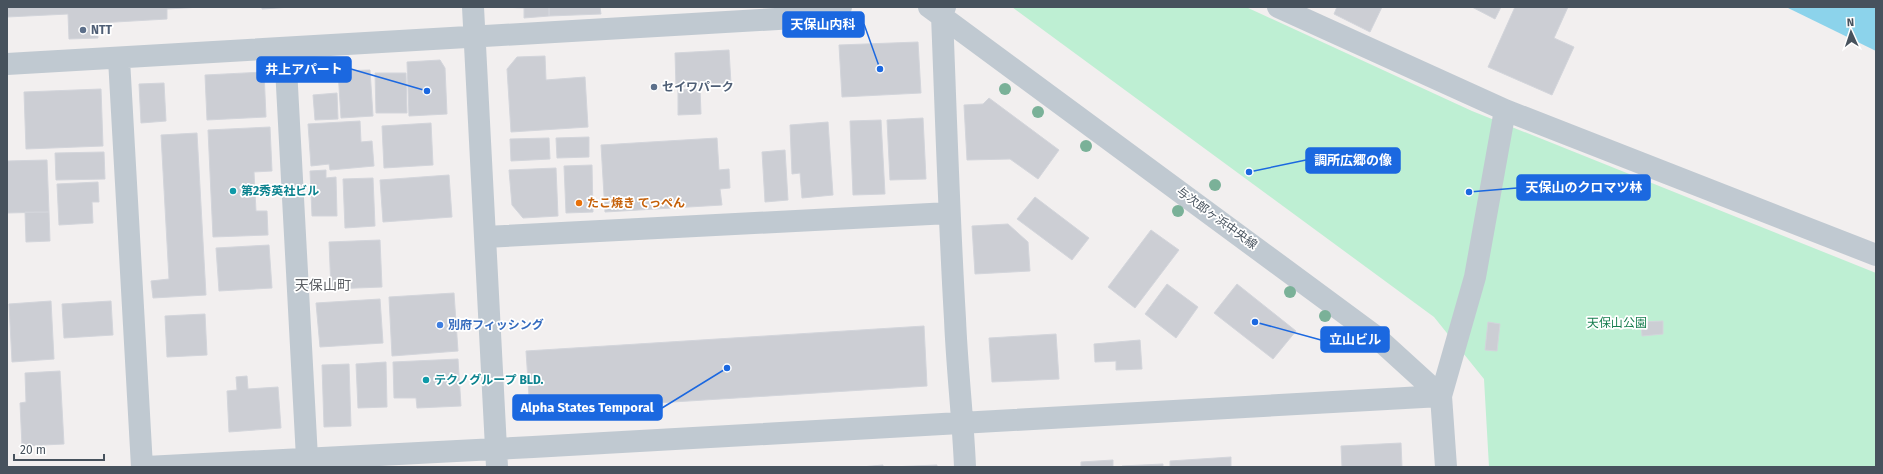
<svg xmlns="http://www.w3.org/2000/svg" width="1883" height="474" viewBox="0 0 1883 474" font-family="'Fira Sans','Noto Sans JP',sans-serif">
	<style>
		.green { fill: #beefd3 }
		.water { fill: #8cd3eb }
		.building { fill: #ccced4; stroke: #d3d5db }
		.lines { fill: none; stroke-linecap: round; stroke-linejoin: round }
		.minor { stroke: #c0c9d1; stroke-width: 22 }
		.tree { fill: #7ab198 }
		.service-dot { fill: #5c6f8a; stroke: #fff; stroke-width: 1.5 }
		.culture-dot { fill: #0f9aa8; stroke: #fff; stroke-width: 1.5 }
		.food-dot { fill: #e8710a; stroke: #fff; stroke-width: 1.5 }
		.shop-dot { fill: #3f7fe0; stroke: #fff; stroke-width: 1.5 }
		.labels { text-anchor: middle; stroke-width: 3.5; stroke-linejoin: round; paint-order: stroke }
		.service-label { font-size: 12px; font-weight: bold; fill: #4e5e75; stroke: #fff; text-anchor: start }
		.culture-label { font-size: 12px; font-weight: bold; fill: #0d838f; stroke: #fff; text-anchor: start }
		.food-label { font-size: 12px; font-weight: bold; fill: #c56008; stroke: #fff; text-anchor: start }
		.street-label { font-size: 12px; fill: #47525d; stroke: #fff }
		.park-label { font-size: 12px; fill: #187e50; stroke: #fff }
		.shop-label { font-size: 12px; font-weight: bold; fill: #366cbe; stroke: #fff; text-anchor: start }
		.quarter-label { font-size: 14px; fill: #5c5f64; stroke: #fff }
		.leader { fill: none; stroke: #1b68e0; stroke-width: 1.5 }
		.callout-dot { fill: #1b68e0; stroke: #fff; stroke-width: 1.5 }
		.callout { fill: #1b68e0; stroke: #1b68e0; stroke-width: 1.5 }
		.callout-label { font-size: 13px; text-anchor: middle; font-weight: bold; fill: #fff }
	</style>
	<rect width="100%" height="100%" fill="#f2efef"/>
	<path class="green" d="M1012,7H1246L1472,111L1876,273V467H1489L1484,379L1434,317Z"/>
	<path class="water" d="M1786,7H1876V51Z"/>
	<path class="building" d="M7,7H201L167,9V19L98,23V38L69,39L68,14L7,17Z
		M262,7H291L262,9Z
		M501,7H549V16L524,18V8Z
		M549,7H600L601,14L549,16Z
		M1337,7H1382L1370,32L1334,14Z
		M1472,7H1501L1495,19Z
		M1515,7H1568L1554,38L1574,47L1552,95L1488,67Z
		M918,42L921,93L842,97L839,45Z
		M729,50L731,84L676,87L675,53Z
		M545,56L546,80L585,77L588,127L511,132L507,69L517,57Z
		M440,60L445,68L447,114L409,116L407,62Z
		M370,70L373,116L341,118L338,71Z
		M264,72L266,117L207,120L205,75Z
		M375,73H406L407,113H376Z
		M164,83L166,121L141,123L139,84Z
		M101,89L103,146L26,149L24,92Z
		M700,89L701,114L678,115V90Z
		M337,93L338,119L315,120L313,95Z
		M989,98L1059,150L1038,179L1010,159L967,160L964,105L983,104Z
		M923,118L926,179L890,180L887,120Z
		M881,120L885,194L853,195L850,121Z
		M360,121L361,142L372,141L374,166L330,170L329,164L311,166L308,124Z
		M828,122L833,195L802,198L800,173L792,174L790,125Z
		M431,123L433,165L384,168L382,126Z
		M270,127L272,171L254,172L256,211H267L268,235L213,237L208,130Z
		M197,133L206,295L153,298L151,281L169,279L161,135Z
		M589,137V157L557,158L556,138Z
		M549,138L550,159L511,161L510,139Z
		M717,138L719,170L729,169L730,188L720,189L722,205L605,212L601,145Z
		M785,150L788,200L765,202L762,152Z
		M104,152L105,179L56,180L55,153Z
		M47,160L49,212L7,213V161Z
		M592,165L593,212L566,213L564,166Z
		M556,168L558,216L523,218L512,205L509,170Z
		M326,170V178L336,177L337,216H312L310,171Z
		M449,175L452,217L383,222L380,180Z
		M373,178L375,226L345,228L343,179Z
		M98,182L99,202H92L93,223L59,225L57,184Z
		M1035,197L1089,238L1072,260L1017,219Z
		M25,212H49L50,241L26,242Z
		M1008,224L1028,242L1030,271L975,274L972,226Z
		M1151,230L1179,250L1135,308L1108,287Z
		M380,240L382,287L331,289L329,242Z
		M269,245L272,288L219,291L216,248Z
		M1167,284L1198,307L1176,338L1145,314Z
		M1237,284L1296,331L1273,359L1214,313Z
		M454,293L458,351L392,356L389,297Z
		M380,299L383,343L320,347L316,303Z
		M51,301L54,359L12,362L9,304Z
		M111,301L113,335L64,338L62,304Z
		M205,314L207,355L167,357L165,316Z
		M1663,321V334L1642,336L1641,322Z
		M1488,322L1500,324L1497,351L1485,350Z
		M924,326L927,386L530,411L526,351Z
		M1056,334L1059,379L992,382L989,338Z
		M1140,340L1142,369L1116,370V361L1095,362L1094,344Z
		M458,359L461,406L417,408L416,398H394L393,362Z
		M386,362L387,407L358,408L356,364Z
		M349,364L351,426L324,427L322,365Z
		M60,371L64,444L22,446L20,403L26,402L25,373Z
		M247,376L248,389L278,387L281,428L229,432L227,391L237,390L236,377Z
		M1401,443L1402,467H1342L1341,446Z
		M1231,457V467H1170V461Z
		M1113,460V467H1081V462Z
		M1163,464V467H1122V466Z
		M883,465V467H861Z
		M937,465V467H890Z"/>
	<g class="lines">
		<path class="minor" d="M473,7L497,467
			M929,7L1374,335L1441,396
			M945,7L942,15C946,116 949,218 955,319C957,369 963,418 965,467
			M1278,7L1505,110L1876,255
			M285,49L307,458
			M119,59L142,467
			M7,64L828,16L841,7
			M485,237L949,213
			M146,467L533,447L1441,396
			M1446,467L1441,396L1475,277L1505,110"/>
	</g>
	<g class="tree">
		<circle cx="1005" cy="89" r="6"/>
		<circle cx="1038" cy="112" r="6"/>
		<circle cx="1086" cy="146" r="6"/>
		<circle cx="1215" cy="185" r="6"/>
		<circle cx="1178" cy="211" r="6"/>
		<circle cx="1290" cy="292" r="6"/>
		<circle cx="1325" cy="316" r="6"/>
	</g>
	<g class="service-dot">
		<circle cx="83" cy="30" r="4"/>
		<circle cx="654" cy="87" r="4"/>
	</g>
	<g class="culture-dot">
		<circle cx="233" cy="191" r="4"/>
		<circle cx="426" cy="380" r="4"/>
	</g>
	<circle class="food-dot" cx="579" cy="203" r="4"/>
	<circle class="shop-dot" cx="440" cy="325" r="4"/>
	<g class="labels">
		<g class="service-label">
			<text x="91" y="34">NTT</text>
			<text x="662" y="91">セイワパーク</text>
		</g>
		<g class="culture-label">
			<text x="241" y="195">第2秀英社ビル</text>
			<text x="434" y="384">テクノグループ BLD.</text>
		</g>
		<g class="food-label">
			<text x="587" y="207">たこ焼き てっぺん</text>
		</g>
		<g class="street-label">
			<text transform="translate(1217 218) rotate(36)" y="4">与次郎ヶ浜中央線</text>
		</g>
		<g class="park-label">
			<text x="1617" y="327">天保山公園</text>
		</g>
		<g class="shop-label">
			<text x="448" y="329">別府フィッシング</text>
		</g>
		<g class="quarter-label">
			<text x="323" y="290">天保山町</text>
		</g>
	</g>
	<path class="leader" d="M880 69L864 24M427 91L351 69M1249 172L1306 160M1469 192L1517 188M1255 322L1321 340M727 368L662 408"/>
	<g class="callout-dot">
		<circle cx="880" cy="69" r="4"/>
		<circle cx="427" cy="91" r="4"/>
		<circle cx="1249" cy="172" r="4"/>
		<circle cx="1469" cy="192" r="4"/>
		<circle cx="1255" cy="322" r="4"/>
		<circle cx="727" cy="368" r="4"/>
	</g>
	<g class="callout">
		<rect x="783" y="12" width="81" height="25" rx="4"/>
		<rect x="257" y="57" width="94" height="25" rx="4"/>
		<rect x="1306" y="148" width="94" height="25" rx="4"/>
		<rect x="1517" y="175" width="133" height="25" rx="4"/>
		<rect x="1321" y="327" width="68" height="25" rx="4"/>
		<rect x="513" y="395" width="149" height="25" rx="4"/>
	</g>
	<g class="callout-label">
		<text x="823" y="29">天保山内科</text>
		<text x="304" y="74">井上アパート</text>
		<text x="1353" y="165">調所広郷の像</text>
		<text x="1584" y="192">天保山のクロマツ林</text>
		<text x="1355" y="344">立山ビル</text>
		<text x="587" y="412">Alpha States Temporal</text>
	</g>
	<rect width="1883" height="474" fill="none" stroke="#47525d" stroke-width="16"/>
	<g transform="translate(1851 32) rotate(357)" stroke="#ffffff" stroke-width="3" paint-order="stroke">
	<path d="M0-3L7 15L0 10L-7 15Z" fill="#47525d"/>
	<text y="-6" font-size="11" font-weight="bold" text-anchor="middle" fill="#47525d">N</text>
	</g>
	<path d="M14 454v6h90v-6" fill="none" stroke="#47525d" stroke-width="2"/>
	<text x="20" y="454" font-size="12" fill="#47525d" stroke="#ffffff" stroke-width="3" paint-order="stroke">20 m</text>
</svg>
